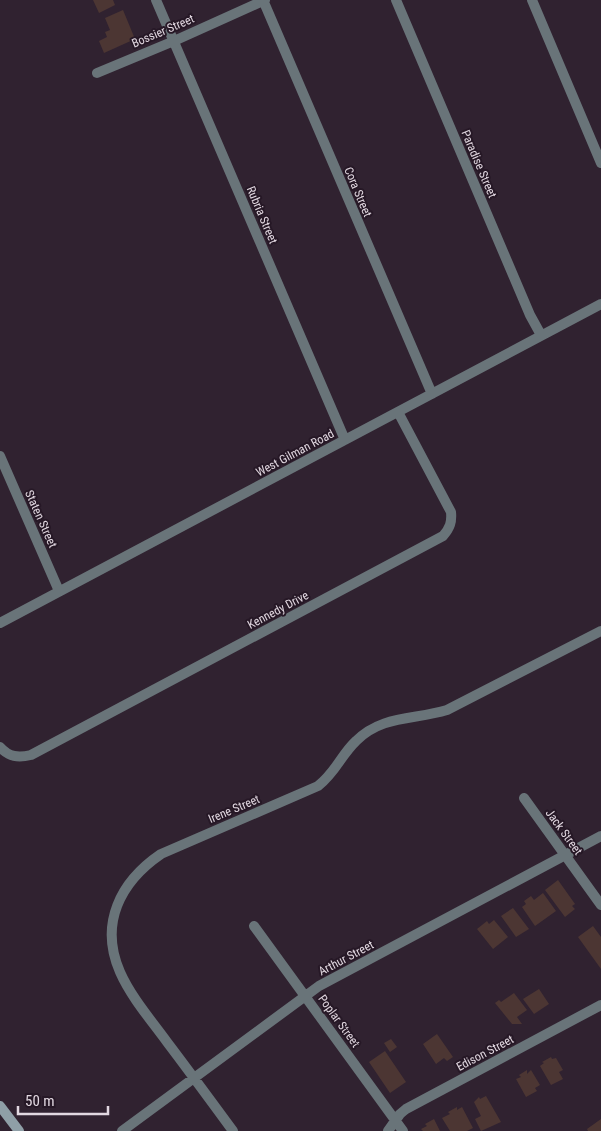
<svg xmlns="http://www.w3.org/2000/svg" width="601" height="1131" viewBox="0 0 601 1131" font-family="'Roboto Condensed',sans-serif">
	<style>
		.building { fill: #4c3633 }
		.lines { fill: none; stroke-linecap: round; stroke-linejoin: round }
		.minor { stroke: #697479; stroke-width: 10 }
		.secondary { stroke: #8f9fa7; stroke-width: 10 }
		.labels { text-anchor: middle; stroke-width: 4; stroke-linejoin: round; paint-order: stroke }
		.street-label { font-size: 12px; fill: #e2d8e1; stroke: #261826 }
	</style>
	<rect width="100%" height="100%" fill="#302230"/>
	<path class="building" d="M93,0H113L115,5L99,13Z
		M123,10L135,39L104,53L99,41L107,37L105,32L110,30L105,18Z
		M558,880L575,904L572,906L575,909L565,917L545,890Z
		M543,893L556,911L535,926L522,907L526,904L524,901L531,896L534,900Z
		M513,908L529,929L516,937L501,916Z
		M494,920L508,937L493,949L477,929L487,921L489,924Z
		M593,926L601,937V969L578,937Z
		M539,989L549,1004L534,1014L523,999Z
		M514,993L527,1010L517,1017L522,1024H512L495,1003L499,1000L501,1002Z
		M437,1034L453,1057L447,1061L444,1058L436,1064L423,1044Z
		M391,1039L397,1047L390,1052L384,1043Z
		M385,1051L406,1082L390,1093L369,1062Z
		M551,1057L552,1059L556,1058L563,1070L559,1072L563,1079L551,1085L540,1066L544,1063L542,1062Z
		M527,1070V1074L531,1070L540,1085L535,1088L537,1091L526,1097L516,1079L521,1077L519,1075Z
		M486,1096L501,1122L481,1131L475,1119L481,1116L474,1102L479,1097L480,1099Z
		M457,1107V1110L462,1107L473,1128L467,1131H450L442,1118L450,1114L448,1112Z
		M434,1119L440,1131H423L421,1129L427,1126L425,1124Z
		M601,1119V1131H588L587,1129Z"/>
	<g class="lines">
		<path class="minor" d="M156,0L345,440
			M263,0L432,394
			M396,0L530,315L541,335
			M532,0L601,163
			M97,73L174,41L265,0
			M0,456L59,591
			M0,623L601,304
			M0,747C9,757 18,758 31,755L443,536C450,528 452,522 451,512L398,412
			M524,798L601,905
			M254,926L403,1131
			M122,1131L319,986L601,836
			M233,1131C211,1101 189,1071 167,1042C151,1020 131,997 120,972C99,924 120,882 161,854L318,786C336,772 341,755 356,741C382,715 414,720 447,710L601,631
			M388,1131L400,1114L406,1109L601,1005"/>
		<path class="secondary" d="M0,1106L19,1131"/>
	</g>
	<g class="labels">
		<g class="street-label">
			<text transform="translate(163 31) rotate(-23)" y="4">Bossier Street</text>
			<text transform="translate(479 164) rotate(67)" y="4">Paradise Street</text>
			<text transform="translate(358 192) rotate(67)" y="4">Cora Street</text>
			<text transform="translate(262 215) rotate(67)" y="4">Rubria Street</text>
			<text transform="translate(295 453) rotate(-28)" y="4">West Gilman Road</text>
			<text transform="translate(41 519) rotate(66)" y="4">Staten Street</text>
			<text transform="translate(278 610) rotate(-28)" y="4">Kennedy Drive</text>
			<text transform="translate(234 809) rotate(-23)" y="4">Irene Street</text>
			<text transform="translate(564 832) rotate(54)" y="4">Jack Street</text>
			<text transform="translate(346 958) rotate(-28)" y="4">Arthur Street</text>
			<text transform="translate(339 1021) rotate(54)" y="4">Poplar Street</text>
			<text transform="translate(485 1053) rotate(-28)" y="4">Edison Street</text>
		</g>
	</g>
	<path d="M18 1106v8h90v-8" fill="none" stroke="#e2d8e1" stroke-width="2.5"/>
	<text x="25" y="1106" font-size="15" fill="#e2d8e1" stroke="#261826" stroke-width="4" paint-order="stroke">50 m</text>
</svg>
